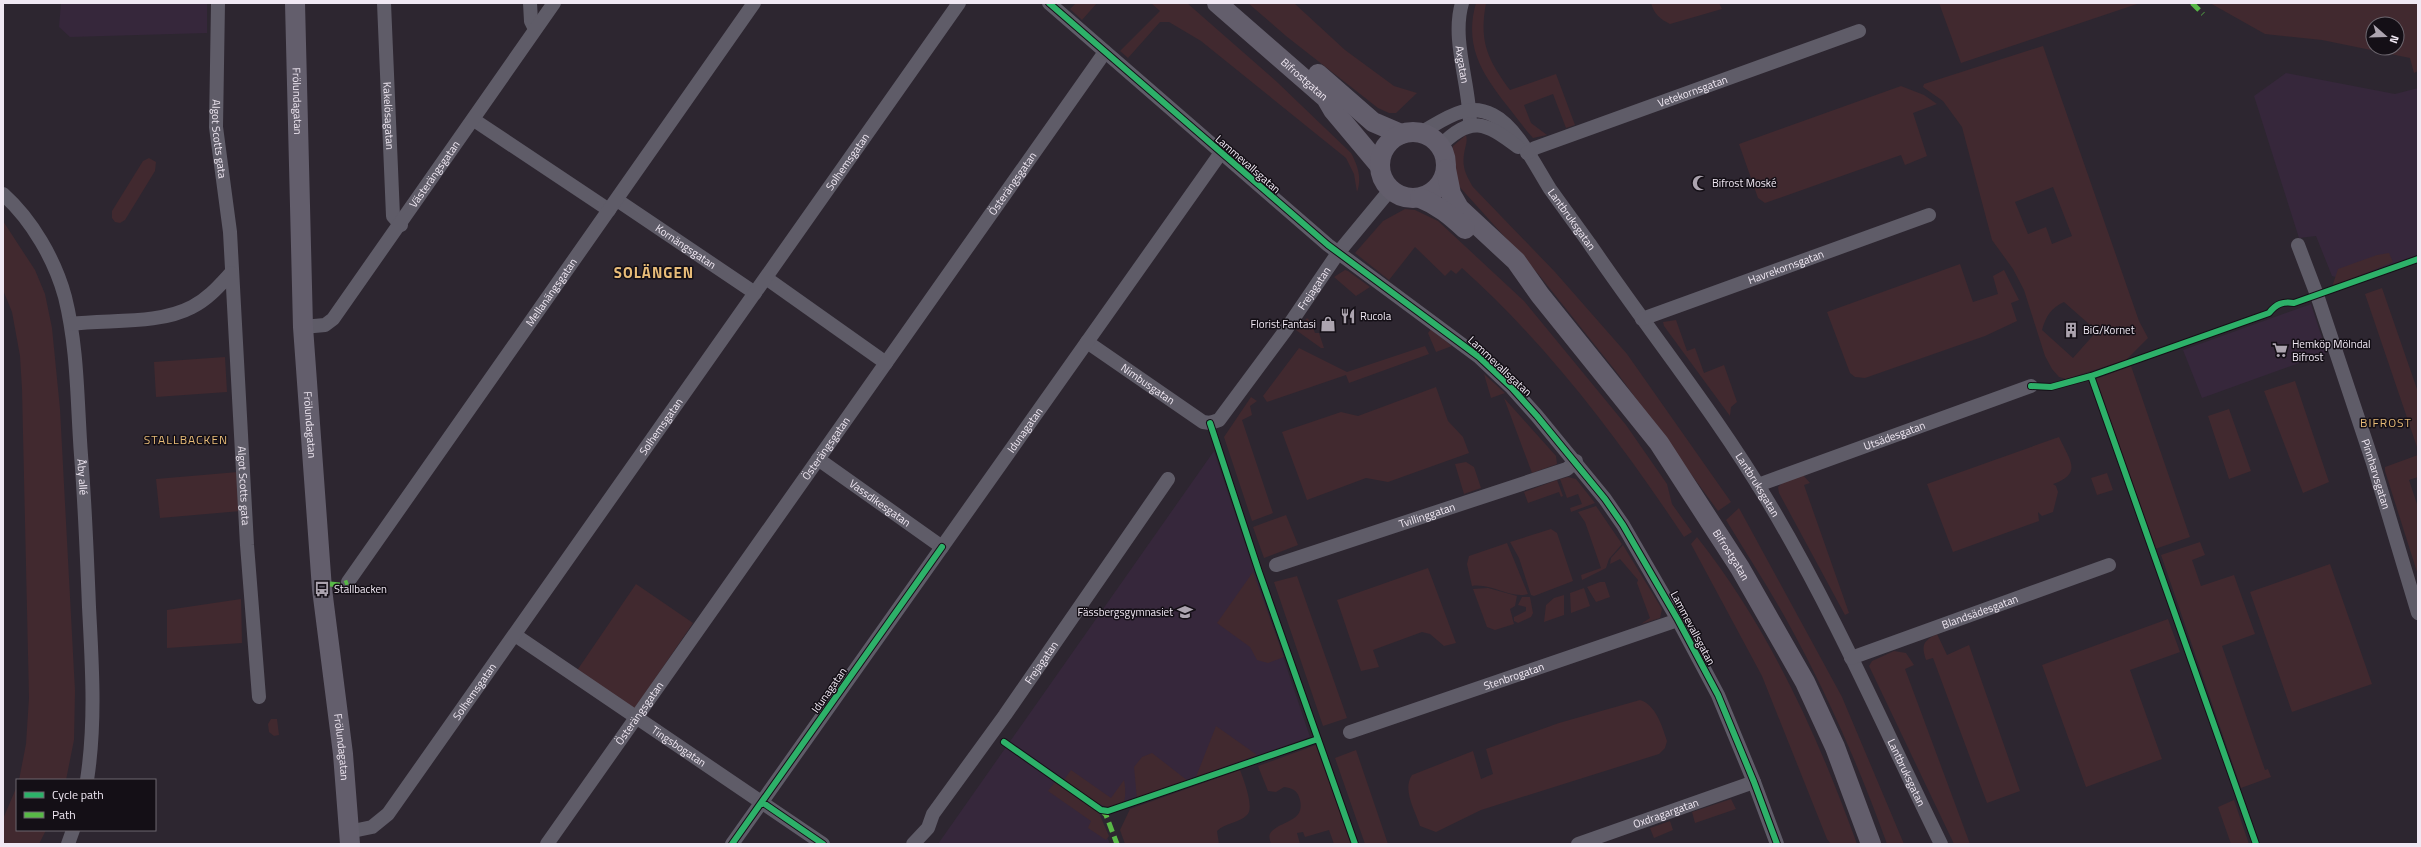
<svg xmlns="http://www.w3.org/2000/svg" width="2421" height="847" viewBox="0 0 2421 847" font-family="'Titillium Web',sans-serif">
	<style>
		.built { fill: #36273b }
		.green { fill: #41292f; fill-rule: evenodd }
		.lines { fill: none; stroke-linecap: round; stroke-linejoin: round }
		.street { stroke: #5f5c68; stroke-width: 14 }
		.secondary { stroke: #635e6c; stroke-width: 20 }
		.quiet { stroke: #58b947; stroke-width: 5; stroke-dasharray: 10 5; stroke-linecap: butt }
		.cycleway-casing { stroke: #140f16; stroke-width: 8 }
		.cycleway { stroke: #2db169; stroke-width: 6 }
		.labels { text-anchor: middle; stroke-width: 3; stroke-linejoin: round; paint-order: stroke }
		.street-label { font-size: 11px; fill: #f0e8f3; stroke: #140f16 }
		.poi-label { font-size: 11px; fill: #f0e8f3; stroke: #140f16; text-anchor: start }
		.neighbourhood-label { font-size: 12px; letter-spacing: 1px; fill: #e8bc78; stroke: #140f16 }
		.district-label { font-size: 15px; font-weight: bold; letter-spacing: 1px; fill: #e8bc78; stroke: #140f16 }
	</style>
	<rect width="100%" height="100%" fill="#2d2630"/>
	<path class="built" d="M61,3H207V33L70,37L59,27Z
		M2286,73L2395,94L2418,88V255L2349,281L2332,276L2316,236L2299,238L2254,96Z
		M2311,304L2327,353L2202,398L2183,350Z
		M1214,451L1310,737L1125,803L1106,807L1099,818L1110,844H938Z"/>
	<path class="green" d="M1076,3H1097L1082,20L1070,9Z
		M1151,3H1187L1277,82L1351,153C1358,166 1362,178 1357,192L1354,174L1346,158L1201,41L1169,22H1160L1128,58L1120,51L1160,11Z
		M1248,3H1294L1345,50L1394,86L1417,93L1396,113H1389L1378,108L1286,36Z
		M1476,3H1486C1479,41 1487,59 1510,90L1556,74L1575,125L1566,128L1553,94L1524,105L1531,123L1547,135L1533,138L1526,130C1496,89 1460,58 1476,3Z
		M1651,3H1719L1722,9L1670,24C1660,19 1654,14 1651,3Z
		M1939,3H2140L1961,63Z
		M2210,3H2418V71L2414,73L2410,58L2322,40L2265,34ZM2373,24H2397V48H2373Z
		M2043,46L2139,321L2148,338L2126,360L2066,379L2059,377L2052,369L2045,356L2024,290L2013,269L1992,240L1962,127L1943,101L1923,87L1924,84ZM2053,187L2072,236L2052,244L2046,227L2028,234L2015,202ZM2064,302L2097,331L2073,358L2042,330C2046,316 2051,308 2064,302Z
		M1901,86L1924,95L1937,104L1913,113L1927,156L1905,165L1901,155L1765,203L1758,198L1739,144Z
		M1466,135C1468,142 1465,146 1464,154C1462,168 1466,175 1473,187L1555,272L1627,354L1731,502L1718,511L1618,374L1539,275L1457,184L1451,163V154L1453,146Z
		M149,158L156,162L155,171L125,220L120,223L115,222L112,218V211L143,161Z
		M1405,209L1415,210L1438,221L1524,301L1626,425L1667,484L1672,504L1692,532L1684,537C1620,441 1549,346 1462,268L1456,274L1451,270L1445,276L1415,247L1389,280L1355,253L1383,221Z
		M3,221L35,270L45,294L52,328L60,409L75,691L74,740L66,780H19L26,744L29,698L22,389L20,356L12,312L3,290Z
		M2389,253L2393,262L2332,287L2338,269L2377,255Z
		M1960,264L1973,302L1998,294L1993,276L2004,270L2019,300L2011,303L2017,321L1985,336L1865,378L1855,377L1850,373L1827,312Z
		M1345,270L1348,271L1370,287L1356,296L1334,277Z
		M2382,288L2418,392L2417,447L2365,294Z
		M1307,318L1311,322L1315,333H1319L1324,348H1321L1296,330Z
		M1676,320L1687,351L1695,348L1704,373L1724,365L1737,402L1731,407L1730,416L1664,326L1663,322Z
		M1431,329L1452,346L1436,352L1428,333Z
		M1425,346L1429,354L1349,383L1346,375L1267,402L1263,396L1299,348L1347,372Z
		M225,357L227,392L156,397L154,362Z
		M2131,366L2190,537L2155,549L2096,379Z
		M1484,374L1505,393L1491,398Z
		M2295,381L2329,482L2303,493L2264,391Z
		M1436,387L1448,421L1463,437L1469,453L1388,482L1366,478L1307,500L1282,432L1341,412L1358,416Z
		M1251,397L1257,401L1250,406L1252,415L1242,420L1273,513L1252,521L1224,437Z
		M1504,398L1556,456L1557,464L1532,473Z
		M2229,409L2251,471L2229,479L2208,416Z
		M2059,437C2070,461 2083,473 2053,484L2056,486L2058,492L2053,512L2042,516L2038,512L2039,521L1953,552L1927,484Z
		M2418,455V477L2409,480L2418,507V575L2385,471V467Z
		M1466,462L1474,467L1481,488L1464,494L1455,464Z
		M238,472L241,511L160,518L156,479Z
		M2107,473L2113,490L2097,495L2091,478Z
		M1802,474L1810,483L1804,485L1849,613L1845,615L1779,493L1778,487L1783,482Z
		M1568,477L1576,479L1595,503L1571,512L1570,508L1582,504L1578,494L1567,498L1560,479Z
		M1557,480L1563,496L1561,497L1559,492L1528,503L1524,492Z
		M1596,506L1622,544L1609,559L1606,568L1582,580L1581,575L1601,568L1585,522L1578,512Z
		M1739,508L1842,697L1904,844H1887C1859,766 1826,691 1786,619C1767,585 1746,553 1726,520Z
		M1286,515L1298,545L1264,558L1253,527Z
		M1551,529L1557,533L1573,581L1534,596L1531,595L1519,558L1510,542Z
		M1697,537C1769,628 1818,736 1857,844H1831L1827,839L1762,676L1691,544Z
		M2200,542L2205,555L2192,560L2201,586L2234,575L2255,634L2222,646L2265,770L2268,769L2271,777L2241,788L2161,555Z
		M1507,543L1528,594C1510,599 1492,583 1472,586L1467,564L1469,556Z
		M1623,545L1662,609L1660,618L1641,624L1650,618L1637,583L1638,580L1620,559L1610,564L1611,558Z
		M2330,564L2372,684L2292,712L2250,592Z
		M1428,568L1456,643L1444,646L1430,634L1422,632L1373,650L1379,667L1361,671L1337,600Z
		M1253,572L1284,657L1268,663L1257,660L1250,647L1217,623Z
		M1297,576L1347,718L1323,726L1274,582Z
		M1600,582H1605L1610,597L1596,602L1587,587Z
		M636,584L693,623L633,711L576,672Z
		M1488,588L1517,596L1515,606L1510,609L1514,624L1495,630L1487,627L1473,589Z
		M1584,588L1590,606L1571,613L1570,593Z
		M1564,595V615L1544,622L1546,605L1554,598Z
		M1522,597H1530L1533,613L1531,617L1518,623L1514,621V617L1526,611V607L1518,605Z
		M241,599L242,643L167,648V610Z
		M2168,619L2180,652L2130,670L2162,759L2086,787L2042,665Z
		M1937,634L1947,655L1969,645L2020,791L1987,803L1933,658L1926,660C1921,645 1923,641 1937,634Z
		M1894,651L1906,653L1914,665L1905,669L1970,844H1954L1869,666L1872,661Z
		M1640,700C1656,705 1662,726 1667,741L1665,748L1659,754L1481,810L1436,832L1420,826C1415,810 1402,790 1412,775L1473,751L1481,779L1493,774L1486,749L1559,723Z
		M277,719L279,735L274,736L269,732L268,724L271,719Z
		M1216,726L1257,755L1196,777Z
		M1316,745L1351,844H1334L1329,830L1305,837L1303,832L1297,833L1300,844H1271C1270,840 1268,836 1271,832C1282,820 1305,822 1300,800C1298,791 1293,788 1284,787L1276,792L1268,791L1258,766Z
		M1356,750L1388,844H1365L1335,758Z
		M1152,753L1188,781L1137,799L1134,767L1142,757Z
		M1071,770L1111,798L1124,780C1134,836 1082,793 1064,780Z
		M1240,770C1243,778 1255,808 1247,815C1239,823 1225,823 1217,831L1219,844H1125L1120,830L1130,809Z
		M1055,782L1099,813L1109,836L1106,840L1088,828L1091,821L1048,791Z
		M17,786V830H46L39,844H3V819Z
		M1731,799L1736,809L1695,823L1692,812Z
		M2234,800L2249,844H2231L2218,807Z
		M1670,821L1673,830L1654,838L1650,828Z"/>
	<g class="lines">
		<g class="street">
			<path id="s1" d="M218,3L216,127L230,232L247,545L259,697"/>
			<path id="s2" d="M384,3L393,216L401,225"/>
			<path d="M530,3L531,21L535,29"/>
			<path d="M1049,3L1328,245L1479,357L1512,388L1537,416L1605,499L1623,525L1678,620L1718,695L1754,782L1777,844"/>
			<path id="s3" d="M1462,3C1451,40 1470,85 1470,125"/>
			<path d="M474,120L609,210"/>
			<path id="s4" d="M1420,133C1444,120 1466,101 1493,115C1517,127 1536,167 1550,189C1563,207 1576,225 1589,243C1648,330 1715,412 1769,503C1834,612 1885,730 1941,844"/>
			<path d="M1440,146C1471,115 1485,122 1518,147"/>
			<path id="s5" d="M1527,153L1535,148L1859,31"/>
			<path id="s6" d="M3,194C32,220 55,260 65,297C78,349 77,402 81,455C85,505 87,556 89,607C92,665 96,722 87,780"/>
			<path id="s7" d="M617,200L755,293"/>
			<path id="s8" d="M2298,245L2317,295L2373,463L2418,613"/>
			<path d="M766,278L886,363"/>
			<path id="s9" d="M1642,319L1929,215"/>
			<path d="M71,324C108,319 158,325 192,307C208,299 219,286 231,273"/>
			<path id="s10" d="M303,327L325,325L333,319L554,3"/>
			<path id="s11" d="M1087,342L1203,422L1210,423L1219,420L1285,331L1338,253L1390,190"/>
			<path id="s12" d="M818,459L942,547"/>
			<path id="s13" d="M1758,485L2031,386"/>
			<path id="s14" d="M1276,565L1567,469L1576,461"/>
			<path id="s15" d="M348,582L754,3"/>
			<path id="s16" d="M515,635L823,844"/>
			<path id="s17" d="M1851,658L2109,565"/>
			<path id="s18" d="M1350,732L1678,620"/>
			<path id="s19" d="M348,832L372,827L388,814L959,3"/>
			<path d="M68,844L73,830"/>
			<path id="s20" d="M547,844L1105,52"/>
			<path id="s21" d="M732,844L1220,154"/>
			<path id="s22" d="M913,844L928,828L933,814L1005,715L1168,479"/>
			<path id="s23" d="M1578,844L1754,782"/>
		</g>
		<g class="secondary">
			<path id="s24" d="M295,3L303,327L322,589L343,754L350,844"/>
			<path id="s25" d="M1217,3L1326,98L1333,110L1380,166"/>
			<path d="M1318,74L1373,122L1401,134"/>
			<circle cx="1413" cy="165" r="33"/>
			<path id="s26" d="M1446,169L1451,194L1459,208L1516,261L1540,295L1659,443L1740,568L1805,682L1835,747L1871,844"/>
			<path d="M1420,198C1438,205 1451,216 1465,229"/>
		</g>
		<path class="quiet" d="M2192,3L2203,14
			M330,584L340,585L348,582
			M1101,810L1106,815L1117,844"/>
		<defs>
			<path id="cycleway" d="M1049,3L1328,245L1479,357L1512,388L1537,416L1605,499L1623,525L1678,620L1718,695L1754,782L1777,844
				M2091,376L2256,844
				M2031,386L2051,387L2091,376L2269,313C2276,304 2283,301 2294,303L2418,259
				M1210,423L1259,572L1355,844
				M1004,742L1101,810L1108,811L1318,739
				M762,802L823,844
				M732,844L942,547"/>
		</defs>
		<use href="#cycleway" class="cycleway-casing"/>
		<use href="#cycleway" class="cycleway"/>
	</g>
	<defs>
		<symbol id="mosque-bare" viewBox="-9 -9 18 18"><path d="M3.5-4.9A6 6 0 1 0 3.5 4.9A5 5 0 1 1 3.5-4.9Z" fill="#aca4af" stroke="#140f16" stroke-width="2.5" paint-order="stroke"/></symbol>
		<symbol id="restaurant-bare" viewBox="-9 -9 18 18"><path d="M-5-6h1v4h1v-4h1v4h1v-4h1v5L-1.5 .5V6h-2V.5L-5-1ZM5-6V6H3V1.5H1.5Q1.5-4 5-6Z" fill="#aca4af" stroke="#140f16" stroke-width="2.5" paint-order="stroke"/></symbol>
		<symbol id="shop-bare" viewBox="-9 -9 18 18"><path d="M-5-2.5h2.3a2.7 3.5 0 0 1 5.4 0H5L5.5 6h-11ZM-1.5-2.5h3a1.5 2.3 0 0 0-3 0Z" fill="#aca4af" stroke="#140f16" stroke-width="2.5" paint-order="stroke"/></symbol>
		<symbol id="building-bare" viewBox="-9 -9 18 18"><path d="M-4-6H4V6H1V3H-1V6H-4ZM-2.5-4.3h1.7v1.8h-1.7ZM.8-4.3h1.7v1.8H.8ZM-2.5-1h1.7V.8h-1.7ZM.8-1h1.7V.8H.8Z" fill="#aca4af" stroke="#140f16" stroke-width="2.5" paint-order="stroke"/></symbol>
		<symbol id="supermarket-bare" viewBox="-9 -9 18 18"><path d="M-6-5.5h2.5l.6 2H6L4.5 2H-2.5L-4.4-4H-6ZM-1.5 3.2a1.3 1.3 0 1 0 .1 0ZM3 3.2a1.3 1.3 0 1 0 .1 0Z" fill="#aca4af" stroke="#140f16" stroke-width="2.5" paint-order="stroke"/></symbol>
		<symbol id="bus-bare" viewBox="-9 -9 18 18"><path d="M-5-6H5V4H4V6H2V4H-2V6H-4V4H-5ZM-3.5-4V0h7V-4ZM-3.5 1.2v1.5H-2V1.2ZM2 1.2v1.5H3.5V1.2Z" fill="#aca4af" stroke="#140f16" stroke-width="2.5" paint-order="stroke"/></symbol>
		<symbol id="school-bare" viewBox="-9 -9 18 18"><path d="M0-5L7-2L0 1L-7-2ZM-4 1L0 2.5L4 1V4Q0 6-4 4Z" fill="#aca4af" stroke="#140f16" stroke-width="2.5" paint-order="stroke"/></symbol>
	</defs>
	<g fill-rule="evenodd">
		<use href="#mosque-bare" x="1689" y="172" width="22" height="22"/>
		<use href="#restaurant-bare" x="1337" y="305" width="22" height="22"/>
		<use href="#shop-bare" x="1317" y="313" width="22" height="22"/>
		<use href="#building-bare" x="2060" y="319" width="22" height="22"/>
		<use href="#supermarket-bare" x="2269" y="339" width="22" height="22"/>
		<use href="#bus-bare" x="311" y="578" width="22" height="22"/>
		<use href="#school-bare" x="1174" y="601" width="22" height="22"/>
	</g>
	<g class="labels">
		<g class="street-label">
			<text dy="4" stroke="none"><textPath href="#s3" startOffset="62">Axgatan</textPath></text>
			<text dy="4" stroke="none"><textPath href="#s25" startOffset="116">Bifrostgatan</textPath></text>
			<text dy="4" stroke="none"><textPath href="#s5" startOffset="177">Vetekornsgatan</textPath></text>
			<text dy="4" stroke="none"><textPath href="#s24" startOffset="98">Frölundagatan</textPath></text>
			<text dy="4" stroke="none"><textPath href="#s2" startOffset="113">Kakelösagatan</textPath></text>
			<text dy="4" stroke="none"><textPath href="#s1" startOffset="136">Algot Scotts gata</textPath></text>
			<text dy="4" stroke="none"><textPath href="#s19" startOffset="843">Solhemsgatan</textPath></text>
			<text transform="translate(1248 164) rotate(41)" y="4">Lammevallsgatan</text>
			<text dy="4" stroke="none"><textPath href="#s10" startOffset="209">Västerängsgatan</textPath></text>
			<text dy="4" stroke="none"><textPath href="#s20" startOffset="808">Österängsgatan</textPath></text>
			<text dy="4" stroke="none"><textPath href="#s4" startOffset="211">Lantbruksgatan</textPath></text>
			<text dy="4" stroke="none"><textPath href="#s7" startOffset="83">Kornängsgatan</textPath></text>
			<text dy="4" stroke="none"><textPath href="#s9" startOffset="153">Havrekornsgatan</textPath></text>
			<text dy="4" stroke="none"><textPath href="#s11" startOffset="320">Frejagatan</textPath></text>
			<text dy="4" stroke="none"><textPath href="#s15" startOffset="354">Mellanängsgatan</textPath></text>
			<text transform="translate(1500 366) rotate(43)" y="4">Lammevallsgatan</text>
			<text dy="4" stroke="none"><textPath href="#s11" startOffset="74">Nimbusgatan</textPath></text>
			<text dy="4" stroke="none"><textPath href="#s24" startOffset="422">Frölundagatan</textPath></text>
			<text dy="4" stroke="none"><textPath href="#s19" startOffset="519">Solhemsgatan</textPath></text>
			<text dy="4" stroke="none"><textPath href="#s21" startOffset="507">Idunagatan</textPath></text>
			<text dy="4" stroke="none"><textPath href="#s13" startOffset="145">Utsädesgatan</textPath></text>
			<text dy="4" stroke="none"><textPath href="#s20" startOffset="484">Österängsgatan</textPath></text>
			<text dy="4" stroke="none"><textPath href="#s8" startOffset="242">Pinnharvsgatan</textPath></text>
			<text dy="4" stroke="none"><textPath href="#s6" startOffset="303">Åby allé</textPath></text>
			<text dy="4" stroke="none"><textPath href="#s1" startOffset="484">Algot Scotts gata</textPath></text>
			<text dy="4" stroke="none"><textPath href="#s4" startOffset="535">Lantbruksgatan</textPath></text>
			<text dy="4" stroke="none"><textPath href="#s12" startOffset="76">Vassdikesgatan</textPath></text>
			<text dy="4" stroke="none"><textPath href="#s14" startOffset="159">Tvillinggatan</textPath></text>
			<text dy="4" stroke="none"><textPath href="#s26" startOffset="484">Bifrostgatan</textPath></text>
			<text dy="4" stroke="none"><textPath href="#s17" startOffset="137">Blandsädesgatan</textPath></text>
			<text transform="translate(1693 628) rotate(62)" y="4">Lammevallsgatan</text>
			<text dy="4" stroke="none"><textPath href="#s22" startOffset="223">Frejagatan</textPath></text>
			<text dy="4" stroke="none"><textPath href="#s18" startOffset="173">Stenbrogatan</textPath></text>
			<text transform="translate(829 690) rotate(-55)" y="4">Idunagatan</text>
			<text dy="4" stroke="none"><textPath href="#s19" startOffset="195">Solhemsgatan</textPath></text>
			<text dy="4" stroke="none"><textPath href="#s20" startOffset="160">Österängsgatan</textPath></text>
			<text dy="4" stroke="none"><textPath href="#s16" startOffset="198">Tingsbogatan</textPath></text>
			<text dy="4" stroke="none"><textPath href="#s24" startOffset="746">Frölundagatan</textPath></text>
			<text dy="4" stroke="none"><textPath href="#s4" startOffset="859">Lantbruksgatan</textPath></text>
			<text dy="4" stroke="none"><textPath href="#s23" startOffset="93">Oxdragargatan</textPath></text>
		</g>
		<g class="poi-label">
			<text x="1712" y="187">Bifrost Moské</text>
			<text x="1360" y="320">Rucola</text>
			<text x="1316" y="328" text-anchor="end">Florist Fantasi</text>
			<text x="2083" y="334">BiG/Kornet</text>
			<text x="2292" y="348">Hemköp Mölndal<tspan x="2292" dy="13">Bifrost</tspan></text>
			<text x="334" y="593">Stallbacken</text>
			<text x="1173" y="616" text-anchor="end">Fässbergsgymnasiet</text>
		</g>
		<g class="neighbourhood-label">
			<text x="2386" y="427">BIFROST</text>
			<text x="186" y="444">STALLBACKEN</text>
		</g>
		<g class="district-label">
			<text x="654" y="278">SOLÄNGEN</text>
		</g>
	</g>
	<rect width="2421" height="847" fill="none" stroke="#f0e8f3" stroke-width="8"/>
	<rect x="16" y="779" width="140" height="52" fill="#140f16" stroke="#6c666e"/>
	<rect x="24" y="792" width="20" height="6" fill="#2db169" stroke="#6c666e"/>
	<text x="52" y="799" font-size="12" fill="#f0e8f3">Cycle path</text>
	<rect x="24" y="812" width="20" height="6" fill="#58b947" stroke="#6c666e"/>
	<text x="52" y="819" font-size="12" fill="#f0e8f3">Path</text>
	<g transform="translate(2385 36) rotate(110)"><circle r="19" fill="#140f16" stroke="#6c666e"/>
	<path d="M0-3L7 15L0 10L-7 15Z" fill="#aca4af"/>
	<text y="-6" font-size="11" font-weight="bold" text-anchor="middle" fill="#f0e8f3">N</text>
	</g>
</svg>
